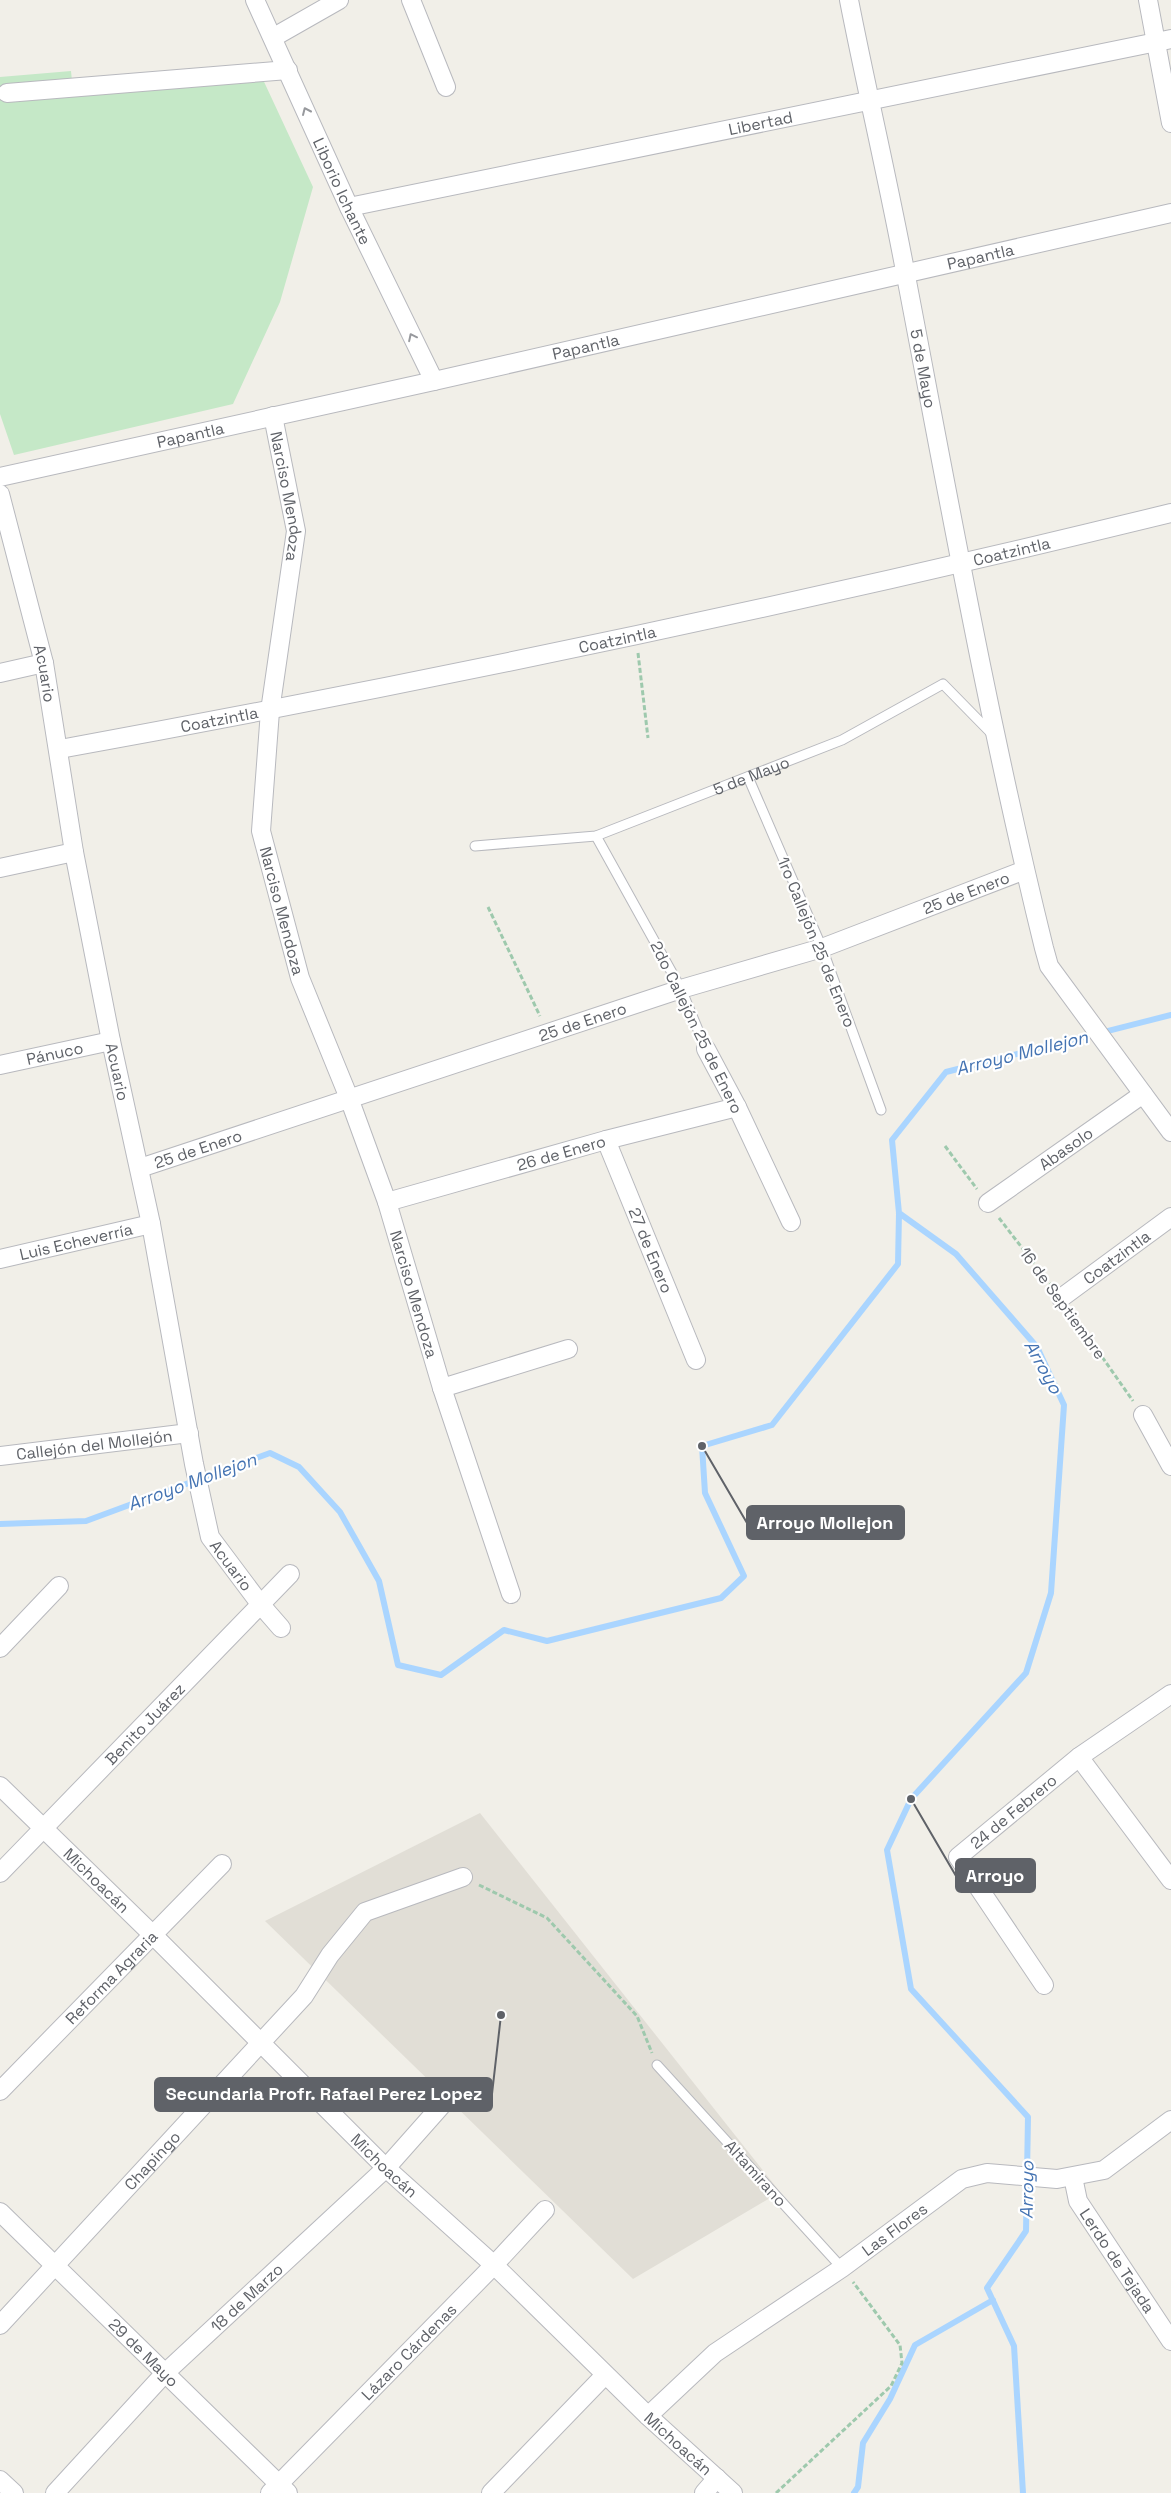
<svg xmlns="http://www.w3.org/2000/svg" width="1171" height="2493" viewBox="0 0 1171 2493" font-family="'Space Grotesk',sans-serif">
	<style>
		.education { fill: #e1ded6 }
		.green { fill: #c5e8c7 }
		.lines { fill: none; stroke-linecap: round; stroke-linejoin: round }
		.stream { stroke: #aad5ff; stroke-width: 6 }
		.lane-casing { stroke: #b8b9be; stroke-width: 11 }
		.street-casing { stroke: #b8b9be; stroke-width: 20 }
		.path { stroke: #9ec9ad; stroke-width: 3; stroke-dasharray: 5 2.5; stroke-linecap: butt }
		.lane { stroke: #fff; stroke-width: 9 }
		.street { stroke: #fff; stroke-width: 18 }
		.oneway { stroke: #97999d }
		.labels { text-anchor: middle; stroke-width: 4.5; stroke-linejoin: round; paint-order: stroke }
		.street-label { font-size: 16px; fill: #5f6268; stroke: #fff }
		.water-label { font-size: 18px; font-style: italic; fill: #4473b2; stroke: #fff }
		.leader { fill: none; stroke: #5f6268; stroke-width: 2 }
		.callout-dot { fill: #5f6268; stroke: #fff; stroke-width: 2 }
		.callout { fill: #5f6268; stroke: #5f6268; stroke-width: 2 }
		.callout-label { font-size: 18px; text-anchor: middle; font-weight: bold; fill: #fff }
	</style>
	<rect width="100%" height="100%" fill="#f1efe8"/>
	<path class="education" d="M480,1813L780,2192L633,2279L265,1921Z"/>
	<path class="green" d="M71,71L73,91L259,71L313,187L280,302L233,404L14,455L0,414V77Z"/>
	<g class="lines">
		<path class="stream" d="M899,1213L956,1254L1037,1347L1064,1405L1051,1593L1026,1673L911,1799L887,1850L911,1989L1028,2117L1026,2231L987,2288L1014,2346L1023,2493
			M0,1524L86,1521L270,1453L299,1467L340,1512L379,1581L398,1665L441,1675L504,1630L547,1641L721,1598L744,1576L705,1493L702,1446L772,1425L898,1264L899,1213L892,1140L946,1072L1171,1015
			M854,2493L858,2487L863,2443L890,2399L915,2345L993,2300"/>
		<defs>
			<g id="lane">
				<path d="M748,777L822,948L881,1110"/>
				<path d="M596,836L681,989L706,1049"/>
				<path id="s1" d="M475,846L596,836L842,740L943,684L992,734"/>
				<path d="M657,2065L842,2268"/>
			</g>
			<g id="street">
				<path id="s2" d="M255,0L349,207L434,381"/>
				<path d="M411,0L446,87"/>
				<path id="s3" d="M849,0C867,92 889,184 906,276C949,501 989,725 1044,948L1049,966L1171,1132"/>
				<path d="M1148,0L1171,123"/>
				<path d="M274,37L339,0"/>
				<path d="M7,93L288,70"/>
				<path id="s4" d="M349,207L1171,39"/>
				<path id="s5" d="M273,416L296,531L270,711L261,831L300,978L349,1098L387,1202L442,1388L511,1594"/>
				<path id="s6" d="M0,477L434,381L1171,213"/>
				<path id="s7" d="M0,494L44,663L74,852L111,1041L151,1224L194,1464L210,1537L261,1605L281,1628"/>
				<path d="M0,673L44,663"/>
				<path id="s8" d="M60,749C432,681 803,603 1171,513"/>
				<path d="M0,868L74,852"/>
				<path d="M706,1049L737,1107L791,1222"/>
				<path id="s9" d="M0,1065L111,1041"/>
				<path id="s10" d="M606,1140L696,1360"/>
				<path id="s11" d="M140,1168L681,989L822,948L1025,870"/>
				<path id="s12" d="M387,1202L606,1140L737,1107"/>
				<path id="s13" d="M988,1203L1143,1094"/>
				<path id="s14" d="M0,1259L151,1224"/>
				<path id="s15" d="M1061,1298L1171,1217"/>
				<path d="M442,1388L568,1349"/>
				<path d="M1143,1415L1171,1466"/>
				<path id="s16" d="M0,1456L189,1433"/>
				<path d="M0,1648L59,1586"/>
				<path d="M1079,1757L1171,1880"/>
				<path id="s17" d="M0,1786L153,1935L386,2168L494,2265L648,2416L733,2493"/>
				<path id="s18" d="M0,1873L290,1574"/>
				<path id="s19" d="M1044,1985L958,1857L1079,1757L1171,1694"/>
				<path id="s20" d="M0,2091L222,1864"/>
				<path id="s21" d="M1073,2177L1078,2201L1171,2341"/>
				<path id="s22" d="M0,2212L288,2493"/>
				<path id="s23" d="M0,2325L304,1996L330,1955L365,1912L463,1877"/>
				<path id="s24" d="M648,2416L715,2353L842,2268L962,2179L987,2173L1057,2179L1104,2170L1171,2120"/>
				<path d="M0,2480L14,2493"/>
				<path id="s25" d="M55,2493L165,2373L386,2168L441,2106"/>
				<path id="s26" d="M270,2493L494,2265L545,2210"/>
				<path d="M491,2493L605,2375"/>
				<path d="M704,2493L717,2478"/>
			</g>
		</defs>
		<use href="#lane" class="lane-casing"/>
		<use href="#street" class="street-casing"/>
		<path class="path" d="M638,653L648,738
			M488,907L540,1016
			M945,1146L977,1189
			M999,1218L1050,1284
			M1072,1314L1133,1401
			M479,1885L547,1918L637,2016L652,2053
			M776,2493L891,2386L902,2363L900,2345L853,2282"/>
		<use href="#lane" class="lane"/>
		<use href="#street" class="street"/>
	</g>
	<defs><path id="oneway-chevron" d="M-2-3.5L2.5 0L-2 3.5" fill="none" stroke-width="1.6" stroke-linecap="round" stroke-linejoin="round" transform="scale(1.25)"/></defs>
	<g class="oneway">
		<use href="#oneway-chevron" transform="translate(306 111) rotate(-114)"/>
		<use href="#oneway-chevron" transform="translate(412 337) rotate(-116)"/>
	</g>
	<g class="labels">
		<g class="street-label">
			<text dy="6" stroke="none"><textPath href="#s4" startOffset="420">Libertad</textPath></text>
			<text dy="6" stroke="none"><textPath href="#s2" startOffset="210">Liborio Ichante</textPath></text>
			<text dy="6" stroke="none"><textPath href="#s6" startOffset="1005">Papantla</textPath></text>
			<text dy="6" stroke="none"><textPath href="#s6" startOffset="600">Papantla</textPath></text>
			<text dy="6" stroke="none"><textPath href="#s3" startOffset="376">5 de Mayo</textPath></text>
			<text dy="6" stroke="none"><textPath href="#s6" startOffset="195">Papantla</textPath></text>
			<text dy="6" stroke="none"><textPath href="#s5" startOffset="82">Narciso Mendoza</textPath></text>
			<text dy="6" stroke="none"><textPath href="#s8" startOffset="972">Coatzintla</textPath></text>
			<text dy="6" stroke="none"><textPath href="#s8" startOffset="568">Coatzintla</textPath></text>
			<text dy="6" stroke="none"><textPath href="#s7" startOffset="185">Acuario</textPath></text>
			<text dy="6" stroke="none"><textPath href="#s8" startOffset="162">Coatzintla</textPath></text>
			<text dy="6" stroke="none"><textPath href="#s1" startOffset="288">5 de Mayo</textPath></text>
			<text dy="6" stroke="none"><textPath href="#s11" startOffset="871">25 de Enero</textPath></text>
			<text dy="6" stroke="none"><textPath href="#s5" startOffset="502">Narciso Mendoza</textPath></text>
			<text transform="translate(817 942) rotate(68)" y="6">1ro Callejón 25 de Enero</text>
			<text dy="6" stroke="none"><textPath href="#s11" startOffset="466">25 de Enero</textPath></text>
			<text transform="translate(697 1027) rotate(64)" y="6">2do Callejón 25 de Enero</text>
			<text dy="6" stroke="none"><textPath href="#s9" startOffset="56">Pánuco</textPath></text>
			<text dy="6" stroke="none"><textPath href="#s7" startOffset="590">Acuario</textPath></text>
			<text dy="6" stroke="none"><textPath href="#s11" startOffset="61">25 de Enero</textPath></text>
			<text dy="6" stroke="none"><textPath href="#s13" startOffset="95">Abasolo</textPath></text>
			<text dy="6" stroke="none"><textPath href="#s12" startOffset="181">26 de Enero</textPath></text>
			<text dy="6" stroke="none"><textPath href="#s14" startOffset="78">Luis Echeverría</textPath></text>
			<text dy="6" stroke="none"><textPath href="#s10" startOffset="119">27 de Enero</textPath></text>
			<text dy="6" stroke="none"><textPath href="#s15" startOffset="69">Coatzintla</textPath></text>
			<text dy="6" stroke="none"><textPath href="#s5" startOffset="908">Narciso Mendoza</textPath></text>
			<text transform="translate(1063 1303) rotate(54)" y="6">16 de Septiembre</text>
			<text dy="6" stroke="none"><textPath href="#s16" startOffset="95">Callejón del Mollejón</textPath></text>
			<text dy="6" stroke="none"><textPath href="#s7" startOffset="1100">Acuario</textPath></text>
			<text dy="6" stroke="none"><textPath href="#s18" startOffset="208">Benito Juárez</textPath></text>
			<text dy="6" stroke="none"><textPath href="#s19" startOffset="226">24 de Febrero</textPath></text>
			<text dy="6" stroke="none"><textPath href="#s17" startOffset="135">Michoacán</textPath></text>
			<text dy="6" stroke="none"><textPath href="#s20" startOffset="159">Reforma Agraria</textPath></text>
			<text dy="6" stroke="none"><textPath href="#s23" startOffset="224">Chapingo</textPath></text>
			<text dy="6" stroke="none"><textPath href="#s17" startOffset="540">Michoacán</textPath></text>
			<text transform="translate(756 2173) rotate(48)" y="6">Altamirano</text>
			<text dy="6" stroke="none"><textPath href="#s24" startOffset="310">Las Flores</textPath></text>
			<text dy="6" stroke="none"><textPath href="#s21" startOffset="96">Lerdo de Tejada</textPath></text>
			<text dy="6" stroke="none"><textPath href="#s25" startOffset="274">18 de Marzo</textPath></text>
			<text dy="6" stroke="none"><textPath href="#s26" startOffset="198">Lázaro Cárdenas</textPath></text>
			<text dy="6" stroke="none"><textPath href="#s22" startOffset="201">29 de Mayo</textPath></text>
			<text dy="6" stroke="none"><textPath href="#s17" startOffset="945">Michoacán</textPath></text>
		</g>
		<g class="water-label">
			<text transform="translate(1022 1053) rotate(-14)" y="6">Arroyo Mollejon</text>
			<text transform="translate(1043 1367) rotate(61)" y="6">Arroyo</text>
			<text transform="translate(192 1482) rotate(-20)" y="6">Arroyo Mollejon</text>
			<text transform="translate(1027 2190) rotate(-89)" y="6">Arroyo</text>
		</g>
	</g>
	<path class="leader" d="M702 1446L747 1523M911 1799L956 1876M501 2015L492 2094"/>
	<g class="callout-dot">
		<circle cx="702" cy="1446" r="5"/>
		<circle cx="911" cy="1799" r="5"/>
		<circle cx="501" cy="2015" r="5"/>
	</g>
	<g class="callout">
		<rect x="747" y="1506" width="157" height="33" rx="5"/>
		<rect x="956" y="1859" width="79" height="33" rx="5"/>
		<rect x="155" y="2078" width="337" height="33" rx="5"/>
	</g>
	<g class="callout-label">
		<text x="825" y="1529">Arroyo Mollejon</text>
		<text x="995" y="1882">Arroyo</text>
		<text x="324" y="2100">Secundaria Profr. Rafael Perez Lopez</text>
	</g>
</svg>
